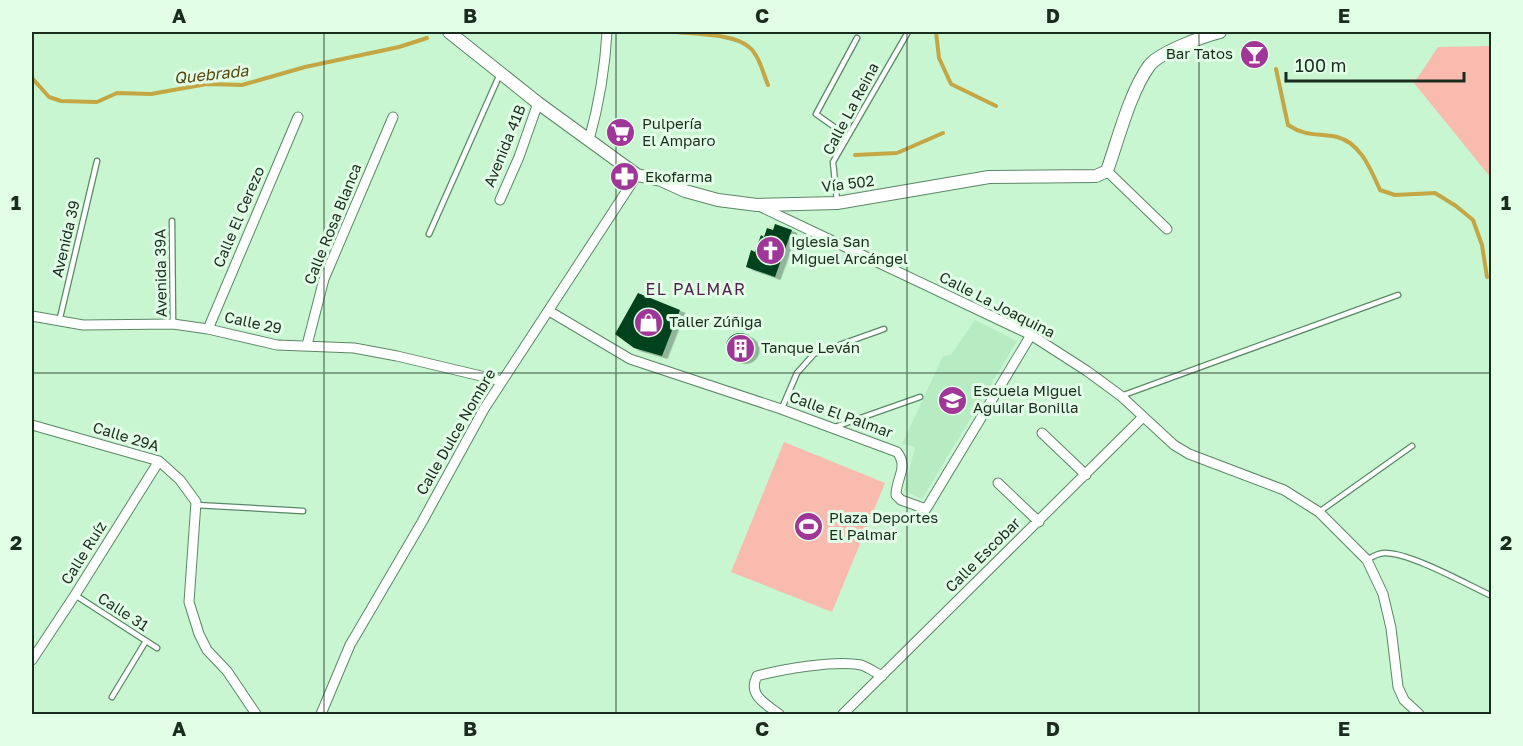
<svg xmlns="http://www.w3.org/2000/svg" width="1523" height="746" viewBox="0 0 1523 746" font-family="'Golos Text',sans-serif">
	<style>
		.built { fill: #b7ecc2 }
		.green { fill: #fabbaf }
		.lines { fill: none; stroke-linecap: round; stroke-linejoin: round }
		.stream { stroke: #c5a644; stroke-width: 4 }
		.building { fill: #00421b; filter: url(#shadow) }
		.service-casing { stroke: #5c8766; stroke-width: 7 }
		.minor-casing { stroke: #5c8766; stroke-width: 11 }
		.tertiary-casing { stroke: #5c8766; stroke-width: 14 }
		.service { stroke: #fff; stroke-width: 4.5 }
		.minor { stroke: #fff; stroke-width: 9 }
		.tertiary { stroke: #fff; stroke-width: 12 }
		.grid { fill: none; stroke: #1a2c1e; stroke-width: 1.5; stroke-opacity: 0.55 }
		.labels { text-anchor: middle; stroke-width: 6; stroke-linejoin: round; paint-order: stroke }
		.poi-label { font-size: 15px; fill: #1a2c1e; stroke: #e2fee7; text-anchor: start }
		.street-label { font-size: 15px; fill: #1a2c1e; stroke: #e2fee7 }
		.water-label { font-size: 16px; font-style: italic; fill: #564610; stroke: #e2fee7 }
		.neighbourhood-label { font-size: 16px; letter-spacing: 1.5px; fill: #511e4d; stroke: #e2fee7 }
		.neatline { fill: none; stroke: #1a2c1e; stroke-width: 2 }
		.grid-label { font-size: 20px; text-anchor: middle; font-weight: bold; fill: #1a2c1e }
	</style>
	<defs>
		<filter id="shadow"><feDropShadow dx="5.5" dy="3" stdDeviation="0" flood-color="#0004"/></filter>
	</defs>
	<rect width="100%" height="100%" fill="#c7f6d1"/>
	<path class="built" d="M975,320L1017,341L922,499L904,491L915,447L902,444L943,356L951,355Z"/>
	<path class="green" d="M1491,46H1492L1491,178L1414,83L1438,47Z
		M784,442L885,483L832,612L731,572Z"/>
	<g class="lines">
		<path class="stream" d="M475,32H477
			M676,32C696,34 734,34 749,47C759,55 763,73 768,85
			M936,32L939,58L951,84L996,106
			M1276,69L1288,125C1306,137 1318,133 1337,137C1361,143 1371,170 1380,190L1395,195L1435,193L1456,206L1473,220L1482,245L1487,277
			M32,78L49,97L61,101L97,102L117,93L151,94L207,84L242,85L305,67L399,47L427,38
			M855,155L897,153L943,133"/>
	</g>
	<path class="building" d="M775,224L792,230L775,277L746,267L751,250L755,252L761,235L764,237L767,228L773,230Z
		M638,293L680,310L662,356L634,348L615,334Z
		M726 347a14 14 0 1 1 28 0a14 14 0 1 1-28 0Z"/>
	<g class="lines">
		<defs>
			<path id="service" d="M847,136L816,114L857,38
				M837,201L833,162L908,32
				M172,221L173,323
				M429,234L500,74
				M59,322L97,161
				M1121,396L1398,295
				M782,408L797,373L814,354L884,329
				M835,427L920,397
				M196,505L303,511
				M1319,512L1412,446
				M1367,560C1373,556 1378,553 1385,553C1411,553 1466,584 1492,596
				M75,595L157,648
				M112,697L146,641"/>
			<path id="minor" d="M589,140C599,104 605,69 607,32
				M1107,171L1167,229
				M500,200L519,157L538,103
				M759,206L1031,335L1087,371L1121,396L1174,445L1189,454L1284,490L1319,512L1367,560L1383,594L1391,628L1398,687L1404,700L1419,714
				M549,311L630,359L781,409L897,452C909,467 896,478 896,495L901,500L926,509L1031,335
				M32,316L83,325L173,324L208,329L277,345L354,348L397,356L502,381
				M208,329L298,117
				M307,345L324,279L393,117
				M32,425L159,461L180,480L196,502L189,602L199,634L207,650L227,671L256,714
				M1042,433L1086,475
				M998,483L1039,522
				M32,660L75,595L159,461
				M321,714L350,645L422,522L484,409L637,175
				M779,714C766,704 747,695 757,676C783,669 835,660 861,665C868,667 876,673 882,676
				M843,714L1143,417"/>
			<path id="tertiary" d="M449,32L538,103L637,175L661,180L685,191L718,200L757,205L837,203L989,177L1096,176L1107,171C1118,140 1130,92 1149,66C1158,53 1204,36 1220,32"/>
		</defs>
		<use href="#service" class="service-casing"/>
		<use href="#minor" class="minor-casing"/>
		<use href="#tertiary" class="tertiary-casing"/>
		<use href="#service" class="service"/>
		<use href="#minor" class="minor"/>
		<use href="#tertiary" class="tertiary"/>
	</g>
	<path class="grid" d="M324,32V714M616,32V714M907,32V714M1199,32V714M32,373H1492"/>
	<defs>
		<symbol id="bar-disc" viewBox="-11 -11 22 22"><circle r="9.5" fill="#a03697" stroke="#e2fee7"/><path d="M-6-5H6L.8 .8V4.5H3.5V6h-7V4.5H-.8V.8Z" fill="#fff"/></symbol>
		<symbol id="supermarket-disc" viewBox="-11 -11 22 22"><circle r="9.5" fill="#a03697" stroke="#e2fee7"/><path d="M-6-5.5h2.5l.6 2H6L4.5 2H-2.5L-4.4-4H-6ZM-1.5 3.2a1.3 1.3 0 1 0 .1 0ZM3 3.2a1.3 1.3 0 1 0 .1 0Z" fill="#fff"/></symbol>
		<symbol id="pharmacy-disc" viewBox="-11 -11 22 22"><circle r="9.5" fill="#a03697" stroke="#e2fee7"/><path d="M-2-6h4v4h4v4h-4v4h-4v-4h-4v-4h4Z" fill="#fff"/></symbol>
		<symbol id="church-disc" viewBox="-11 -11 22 22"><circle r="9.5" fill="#a03697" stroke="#e2fee7"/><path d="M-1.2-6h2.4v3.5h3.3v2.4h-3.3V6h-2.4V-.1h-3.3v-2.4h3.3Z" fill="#fff"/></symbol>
		<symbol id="shop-disc" viewBox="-11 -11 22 22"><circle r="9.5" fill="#a03697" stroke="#e2fee7"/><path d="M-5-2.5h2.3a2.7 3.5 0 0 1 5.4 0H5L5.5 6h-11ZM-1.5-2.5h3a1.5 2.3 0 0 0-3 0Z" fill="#fff"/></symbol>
		<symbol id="building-disc" viewBox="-11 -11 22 22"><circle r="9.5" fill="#a03697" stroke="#e2fee7"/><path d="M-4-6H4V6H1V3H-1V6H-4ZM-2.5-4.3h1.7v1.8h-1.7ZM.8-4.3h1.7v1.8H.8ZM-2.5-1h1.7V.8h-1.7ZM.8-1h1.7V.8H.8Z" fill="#fff"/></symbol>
		<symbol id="school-disc" viewBox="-11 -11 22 22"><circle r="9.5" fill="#a03697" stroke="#e2fee7"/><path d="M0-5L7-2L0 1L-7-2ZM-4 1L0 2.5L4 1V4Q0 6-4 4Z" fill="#fff"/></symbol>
		<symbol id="stadium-disc" viewBox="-11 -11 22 22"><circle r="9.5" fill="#a03697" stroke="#e2fee7"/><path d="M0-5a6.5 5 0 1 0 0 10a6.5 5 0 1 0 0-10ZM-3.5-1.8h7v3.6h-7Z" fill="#fff"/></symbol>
	</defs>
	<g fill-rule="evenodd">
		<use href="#bar-disc" x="1238" y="38" width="33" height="33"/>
		<use href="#supermarket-disc" x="604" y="116" width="33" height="33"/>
		<use href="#pharmacy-disc" x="608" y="160" width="33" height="33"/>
		<use href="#church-disc" x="754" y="234" width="33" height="33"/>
		<use href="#shop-disc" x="632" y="306" width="33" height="33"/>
		<use href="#building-disc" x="724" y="332" width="33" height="33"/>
		<use href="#school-disc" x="936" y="384" width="33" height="33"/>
		<use href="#stadium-disc" x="792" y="510" width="33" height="33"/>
	</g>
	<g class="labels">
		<g class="poi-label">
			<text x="1233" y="59" text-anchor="end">Bar Tatos</text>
			<text x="642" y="129">Pulpería<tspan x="642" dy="17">El Amparo</tspan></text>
			<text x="645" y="182">Ekofarma</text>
			<text x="791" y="247">Iglesia San<tspan x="791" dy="17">Miguel Arcángel</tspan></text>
			<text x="669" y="327">Taller Zúñiga</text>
			<text x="761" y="353">Tanque Leván</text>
			<text x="973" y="396">Escuela Miguel<tspan x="973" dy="17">Aguilar Bonilla</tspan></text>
			<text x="829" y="523">Plaza Deportes<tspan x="829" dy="17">El Palmar</tspan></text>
		</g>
		<g class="street-label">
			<text transform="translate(851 109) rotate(-62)" y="5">Calle La Reina</text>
			<text transform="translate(505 146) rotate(-68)" y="5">Avenida 41B</text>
			<text transform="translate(848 184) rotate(-7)" y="5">Vía 502</text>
			<text transform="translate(239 217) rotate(-67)" y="5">Calle El Cerezo</text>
			<text transform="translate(333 224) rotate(-68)" y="5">Calle Rosa Blanca</text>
			<text transform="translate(66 239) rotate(-77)" y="5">Avenida 39</text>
			<text transform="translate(161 273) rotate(-91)" y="5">Avenida 39A</text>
			<text transform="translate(997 305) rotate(27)" y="5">Calle La Joaquina</text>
			<text transform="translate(253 323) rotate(12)" y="5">Calle 29</text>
			<text transform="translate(841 415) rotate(20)" y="5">Calle El Palmar</text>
			<text transform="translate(456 432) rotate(-60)" y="5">Calle Dulce Nombre</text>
			<text transform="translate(126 437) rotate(17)" y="5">Calle 29A</text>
			<text transform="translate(84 553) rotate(-58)" y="5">Calle Ruíz</text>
			<text transform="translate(983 555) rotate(-45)" y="5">Calle Escobar</text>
			<text transform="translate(123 612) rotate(33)" y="5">Calle 31</text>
		</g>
		<g class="water-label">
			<text transform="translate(211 74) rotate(-6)" y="6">Quebrada</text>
		</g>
		<g class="neighbourhood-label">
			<text x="696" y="295">EL PALMAR</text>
		</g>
	</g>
	<rect width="1523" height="746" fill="none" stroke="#e2fee7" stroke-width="66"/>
	<path d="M1286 72v9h178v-9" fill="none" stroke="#1a2c1e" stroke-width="3"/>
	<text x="1295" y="72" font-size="18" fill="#1a2c1e" stroke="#e2fee7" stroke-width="4.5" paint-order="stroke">100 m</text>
	<rect x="33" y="33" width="1457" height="680" class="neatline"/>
	<g class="grid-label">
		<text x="179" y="23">A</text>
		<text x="470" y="23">B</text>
		<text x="762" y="23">C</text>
		<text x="1053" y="23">D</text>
		<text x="1344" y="23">E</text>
		<text x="16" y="210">1</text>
		<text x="1506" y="210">1</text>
		<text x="16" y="550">2</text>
		<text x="1506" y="550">2</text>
		<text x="179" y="736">A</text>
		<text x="470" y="736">B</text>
		<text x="762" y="736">C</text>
		<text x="1053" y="736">D</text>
		<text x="1344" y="736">E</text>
	</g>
</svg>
